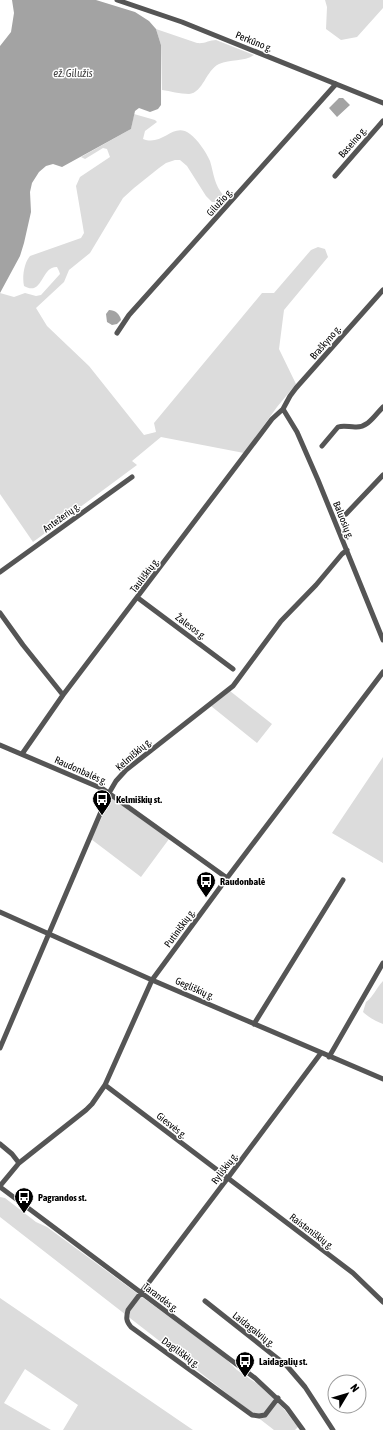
<svg xmlns="http://www.w3.org/2000/svg" width="383" height="1430" viewBox="0 0 383 1430" font-family="'Asap Condensed',sans-serif">
	<style>
		.green { fill: #dcdcdc }
		.water { fill: #a3a3a3 }
		.lines { fill: none; stroke-linecap: round; stroke-linejoin: round }
		.street { stroke: #555; stroke-width: 5 }
		.labels { text-anchor: middle; stroke-width: 3; stroke-linejoin: round; paint-order: stroke }
		.street-label { font-size: 10px; fill: #000; stroke: #fff }
		.poi-label { font-size: 10px; font-weight: bold; fill: #000; stroke: #fff; text-anchor: start }
		.water-label { font-size: 11px; font-style: italic; fill: #444; stroke: #fff }
	</style>
	<rect width="100%" height="100%" fill="#fff"/>
	<path class="green" d="M325,0H383V8L357,37L341,40L326,29L327,7Z
		M156,29L197,43C205,44 209,40 216,40L254,55C244,62 230,59 219,64C206,70 203,93 189,94C180,94 170,91 162,90L161,45Z
		M134,114L155,120L157,122L145,131L143,139C163,147 173,121 190,134C198,140 206,152 210,161C214,174 214,185 224,196L223,199L219,202H212L206,196L187,166L180,160H175L166,163L159,168L134,188L123,198L90,253L69,270L64,282L36,308L47,326L89,366L144,435L156,432L154,423L262,293H274L311,250L318,247L325,249L328,257L284,310L279,349L296,384L277,407L244,453L161,437L132,461L137,465L33,542L0,494V293L14,297L25,293L36,296L41,295L60,274L59,271L57,267C41,266 43,297 24,286C22,277 24,263 30,256L81,238L84,233L83,227L76,186L80,177L110,157L107,149L103,148L85,159L81,157L131,129Z
		M230,691L272,724L257,743L211,706Z
		M383,757V863L332,833Z
		M111,799H113L169,839L141,877L91,839Z
		M383,981V1024C377,1022 368,1017 363,1012L366,1002C374,996 376,988 383,981Z
		M0,1197L5,1198L36,1222L47,1227L225,1358L237,1370L259,1385L283,1408L298,1427L295,1430H274L0,1217Z
		M0,1298L193,1430H63L78,1405L25,1369L4,1403L51,1430H0Z"/>
	<path class="water" d="M12,0H96L135,12L149,21L156,29L161,45V105L158,109L150,112L139,108L135,111L131,129L62,167L53,164L46,166L39,172L32,183L30,192L31,212L24,243L20,256L0,293V46L11,32L14,13Z
		M339,98H343L350,105L337,117L329,108Z
		M109,310C115,310 120,314 121,320L117,324L112,325L107,322L106,314Z"/>
	<g class="lines">
		<path class="street" d="M117,0L182,22L383,103
			M335,176L383,121
			M117,333L129,315L336,84
			M283,409L297,432L318,480L383,640
			M322,446L338,427C344,425 349,427 355,427C368,428 375,415 383,407
			M346,514L383,475
			M0,572L132,477
			M138,598L233,669
			M0,613L23,645L63,695
			M0,745L103,789L227,878
			M22,754L63,695L272,419L283,409L290,396L296,388L383,290
			M0,912L152,980L383,1079
			M254,1024L343,880
			M0,1048L109,793L116,781L126,770L233,686L281,621L316,585L342,554L347,550
			M329,1057L383,963
			M105,1085L353,1273L383,1302
			M0,1144L12,1154L19,1163
			M0,1186L19,1163L86,1110L92,1104L105,1085L152,980L227,878L383,672
			M0,1187L255,1378L287,1408L303,1430
			M205,1301L287,1366L305,1387L333,1430
			M278,1398L265,1415L259,1416L252,1415L131,1327C126,1321 126,1318 128,1310L227,1179L321,1053"/>
	</g>
	<defs>
		<symbol id="bus-pin" viewBox="-11 -11 22 30"><path d="M0 17L-7.5 6A9.5 9.5 0 1 1 7.5 6Z" fill="#000" stroke="#fff"/><path d="M-5-6H5V4H4V6H2V4H-2V6H-4V4H-5ZM-3.5-4V0h7V-4ZM-3.5 1.2v1.5H-2V1.2ZM2 1.2v1.5H3.5V1.2Z" fill="#fff"/></symbol>
	</defs>
	<g fill-rule="evenodd">
		<use href="#bus-pin" x="91" y="788" width="22" height="30"/>
		<use href="#bus-pin" x="195" y="870" width="22" height="30"/>
		<use href="#bus-pin" x="13" y="1186" width="22" height="30"/>
		<use href="#bus-pin" x="234" y="1350" width="22" height="30"/>
	</g>
	<g class="labels">
		<g class="street-label">
			<text transform="translate(254 41) rotate(22)" y="4">Perkūno g.</text>
			<text transform="translate(352 142) rotate(-49)" y="4">Baseino g.</text>
			<text transform="translate(219 202) rotate(-48)" y="4">Gilužio g.</text>
			<text transform="translate(325 342) rotate(-49)" y="4">Braškyno g.</text>
			<text transform="translate(61 517) rotate(-36)" y="4">Antežerių g.</text>
			<text transform="translate(344 520) rotate(68)" y="4">Baluosių g.</text>
			<text transform="translate(144 575) rotate(-53)" y="4">Tauliškių g.</text>
			<text transform="translate(191 626) rotate(37)" y="4">Žalesos g.</text>
			<text transform="translate(133 754) rotate(-41)" y="4">Kelmiškių g.</text>
			<text transform="translate(81 770) rotate(24)" y="4">Raudonbalės g.</text>
			<text transform="translate(179 928) rotate(-54)" y="4">Putiniškių g.</text>
			<text transform="translate(195 988) rotate(24)" y="4">Gegliškių g.</text>
			<text transform="translate(172 1125) rotate(38)" y="4">Giesvės g.</text>
			<text transform="translate(224 1168) rotate(-53)" y="4">Ryliškių g.</text>
			<text transform="translate(312 1231) rotate(37)" y="4">Raisteniškių g.</text>
			<text transform="translate(161 1297) rotate(37)" y="4">Tarandės g.</text>
			<text transform="translate(254 1329) rotate(38)" y="4">Laidagalvių g.</text>
			<text transform="translate(181 1352) rotate(36)" y="4">Dagiliškių g.</text>
		</g>
		<g class="poi-label">
			<text x="116" y="803">Kelmiškių st.</text>
			<text x="220" y="885">Raudonbalė</text>
			<text x="38" y="1201">Pagrandos st.</text>
			<text x="259" y="1365">Laidagalių st.</text>
		</g>
		<g class="water-label">
			<text x="73" y="77">ež. Gilužis</text>
		</g>
	</g>
	<g transform="translate(347 1394) rotate(52)"><circle r="19" fill="#ffffff" stroke="#999999"/>
	<path d="M0-3L7 15L0 10L-7 15Z" fill="#000000"/>
	<text y="-6" font-size="11" font-weight="bold" text-anchor="middle" fill="#000000">N</text>
	</g>
</svg>
